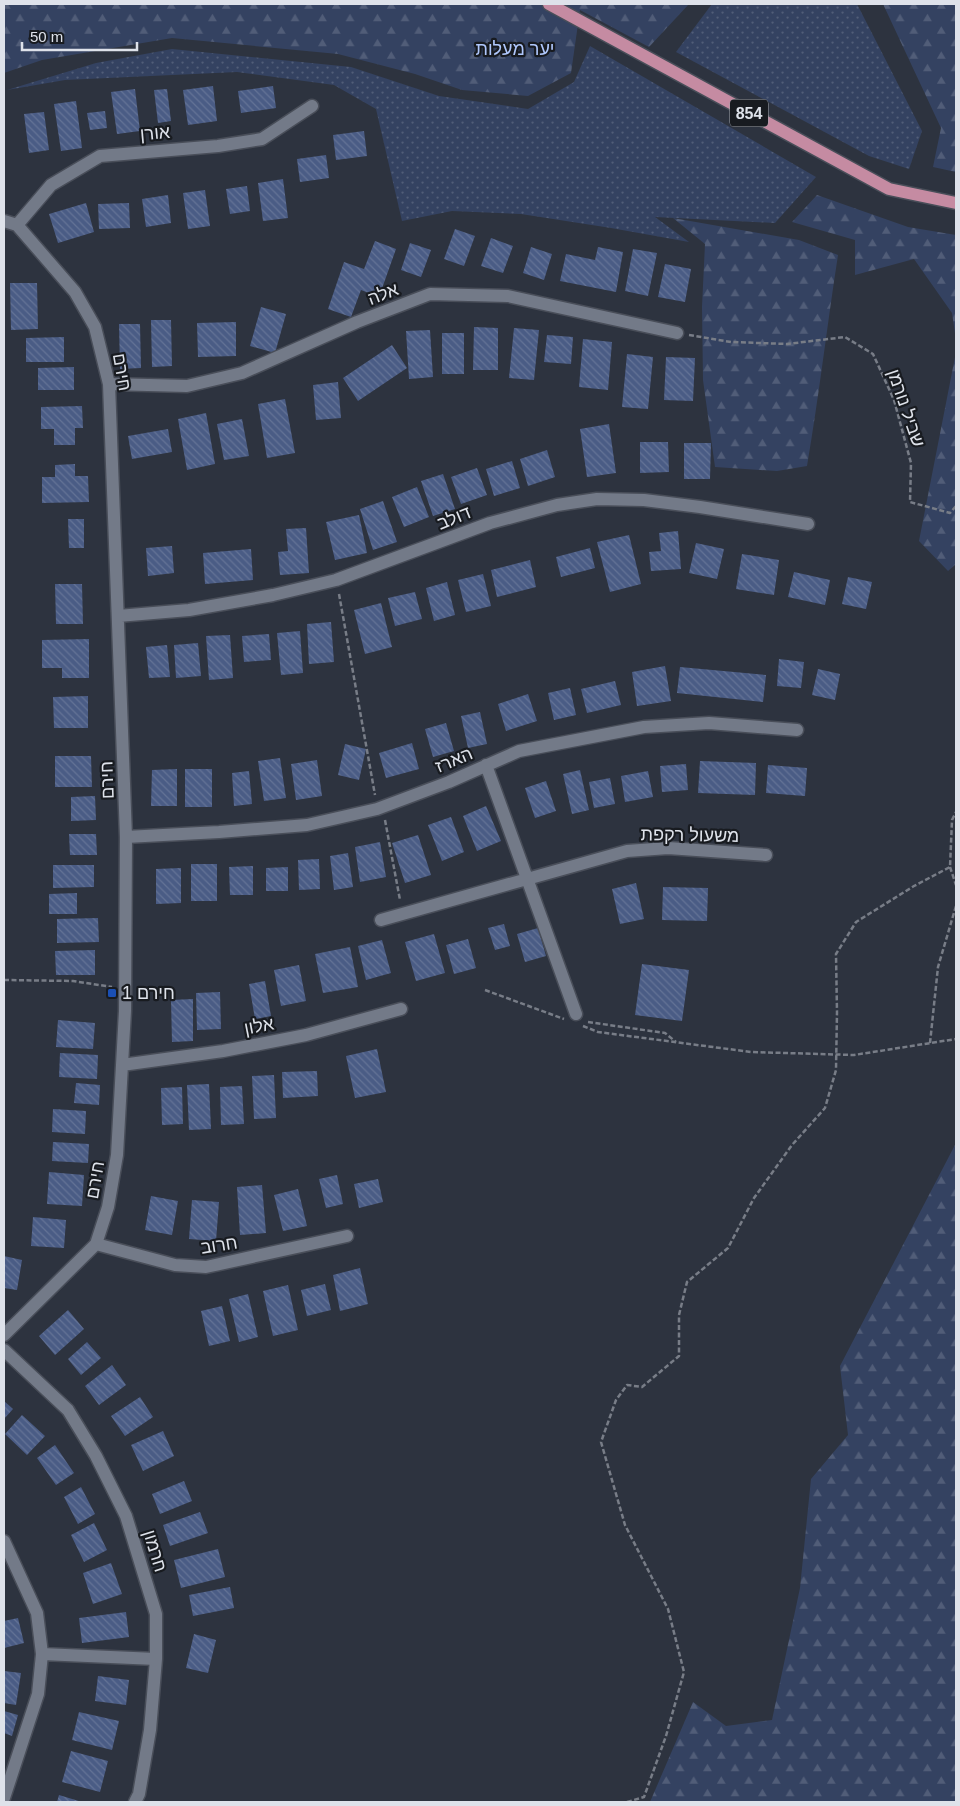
<svg xmlns="http://www.w3.org/2000/svg" width="960" height="1806" viewBox="0 0 960 1806" font-family="Helvetica,Heebo,sans-serif">
	<style>
		.grass { fill: url(#grass-dots) }
		.forest { fill: url(#forest-firs) }
		.building { fill: url(#building-back-hatch) }
		.lines { fill: none; stroke-linecap: round; stroke-linejoin: round }
		.minor-casing { stroke: #494e59; stroke-width: 15 }
		.primary-casing { stroke: #494e59; stroke-width: 15 }
		.path { stroke: #787d87; stroke-width: 2.5; stroke-dasharray: 5 2.5; stroke-linecap: butt }
		.minor { stroke: #737a88; stroke-width: 12 }
		.primary { stroke: #c58ba2; stroke-width: 12 }
		.transit-dot { fill: #1a4fb4; stroke: #181b20; stroke-width: 2 }
		.labels { text-anchor: middle; stroke-width: 4.5; stroke-linejoin: round; paint-order: stroke }
		.shield { fill: #181b20; stroke: #a3a6ad; stroke-width: 1 }
		.shield-label { font-size: 16px; font-weight: bold; fill: #dee2ea }
		.park-label { font-size: 18px; fill: #b0c8fd; stroke: #181b20 }
		.street-label { font-size: 18px; fill: #dee2ea; stroke: #181b20 }
		.poi-label { font-size: 18px; fill: #dee2ea; stroke: #181b20; text-anchor: start }
	</style>
	<defs>
		<pattern id="grass-dots" width="8" height="8" patternUnits="userSpaceOnUse" patternTransform="scale(1.25)"><rect width="8" height="8" fill="#344261"/><path d="M2 2h.1M6 6h.1" fill="none" stroke="#515d78" stroke-width="1.8" stroke-linecap="round"/></pattern>
		<pattern id="forest-firs" width="22" height="20" patternUnits="userSpaceOnUse" patternTransform="scale(1.25)"><rect width="22" height="20" fill="#344261"/><path d="M5 1l3.5 6h-7zM16 11l3.5 6h-7z" fill="#515d78"/></pattern>
		<pattern id="building-back-hatch" width="6" height="6" patternUnits="userSpaceOnUse" patternTransform="scale(1.25)"><rect width="6" height="6" fill="#4a5c85"/><path d="M-1 5l2 2M0 0l6 6M5-1l2 2" fill="none" stroke="#647396"/></pattern>
	</defs>
	<rect width="100%" height="100%" fill="#2d333f"/>
	<path class="grass" d="M712,4H857L922,131L909,169L869,156L676,52Z
		M590,46L816,177L775,223L655,217L689,242L611,228L521,214L452,211L402,221L376,109L334,85L237,72L65,80L7,90L96,63L172,49L351,67L439,96L528,109L574,82Z"/>
	<path class="forest" d="M4,4H689L649,47L580,10L571,73L528,96L462,90L415,74L338,54L172,38L42,60L4,73Z
		M883,4H956V172L933,167L941,128Z
		M817,195L908,227L956,235V340L952,313L914,259L855,275V240L792,222Z
		M673,218L799,240L838,255C827,326 819,396 807,466L777,471L715,467L703,380L702,307L705,244Z
		M956,352V564L948,571L919,541Z
		M956,1143V1802H650L693,1702L726,1726L772,1720L800,1588L811,1479L848,1435L840,1366Z"/>
	<path class="building" d="M213,86L217,121L188,125L183,90Z
		M273,86L276,108L241,113L238,91Z
		M135,89L140,131L117,134L111,92Z
		M167,89L171,121L158,123L154,90Z
		M76,101L82,148L61,151L54,104Z
		M105,111L107,128L90,130L87,113Z
		M44,112L49,150L29,153L24,114Z
		M364,131L367,156L336,160L333,135Z
		M326,155L329,178L300,182L297,159Z
		M283,179L288,218L263,221L258,183Z
		M247,186L250,211L230,214L226,189Z
		M205,190L210,226L188,229L183,193Z
		M168,195L171,223L146,227L142,199Z
		M86,203L94,232L58,243L49,214Z
		M129,203L130,228L99,229L98,204Z
		M455,229L475,236L464,266L444,259Z
		M491,238L513,246L503,273L481,266Z
		M375,241L396,249L379,297L361,290L351,317L328,309L344,262L364,269Z
		M410,243L431,250L421,277L401,270Z
		M531,247L552,254L544,280L523,273Z
		M598,247L623,252L616,292L560,281L566,254L595,260Z
		M633,249L657,253L648,296L625,291Z
		M665,264L691,269L685,302L658,297Z
		M10,283H37L38,329L11,330Z
		M261,307L286,314L275,353L250,346Z
		M151,320H171L172,366L152,367Z
		M236,322V356L198,357L197,323Z
		M119,324H140L141,368L120,369Z
		M474,327L498,328V370H473Z
		M514,328L539,330L534,380L509,378Z
		M430,330L433,377L409,379L406,331Z
		M442,333H464V374H442Z
		M547,335L573,337L571,364L544,362Z
		M64,337V362H26V338Z
		M583,339L612,342L608,390L579,387Z
		M392,345L407,368L358,401L343,378Z
		M627,354L653,357L648,409L622,407Z
		M666,357L695,358L693,401L664,400Z
		M74,367V390H38V368Z
		M338,382L341,418L316,420L313,385Z
		M285,399L295,453L267,458L258,404Z
		M82,406L83,428H75V445H54V429H41V407Z
		M206,413L215,464L187,470L178,419Z
		M242,419L249,456L224,460L217,424Z
		M609,424L616,473L587,477L580,429Z
		M168,429L172,452L132,459L128,436Z
		M640,442H668L669,472L640,473Z
		M684,443H711L710,479H684Z
		M547,450L555,477L528,486L520,459Z
		M512,461L520,488L494,496L486,469Z
		M75,464V476H88L89,502L42,503V477H55V465Z
		M477,468L487,495L461,504L451,477Z
		M443,474L455,509L433,516L421,481Z
		M417,487L429,517L404,527L392,497Z
		M383,501L397,542L373,550L360,509Z
		M359,515L367,553L335,560L326,522Z
		M68,519H84V548H69Z
		M306,528L309,573L280,575L278,552L288,551L286,529Z
		M678,531L681,569L651,571L649,552L661,551L659,533Z
		M629,535L641,584L610,592L597,542Z
		M696,543L724,549L717,579L689,573Z
		M172,546L174,573L148,576L146,548Z
		M590,548L595,568L561,577L556,557Z
		M251,549L253,580L205,584L203,553Z
		M742,554L779,560L774,595L736,589Z
		M530,560L536,587L497,597L491,570Z
		M794,572L830,580L825,605L788,597Z
		M483,574L491,606L466,612L458,580Z
		M848,577L872,582L866,609L842,604Z
		M447,582L455,615L434,621L426,588Z
		M55,584H82L83,624H56Z
		M415,592L422,619L395,626L388,598Z
		M381,603L392,647L365,654L354,610Z
		M331,622L334,662L309,664L307,624Z
		M300,631L303,673L281,675L277,633Z
		M269,634L271,660L244,662L242,636Z
		M230,635L233,678L209,680L206,636Z
		M89,639V678H62V668H42V640Z
		M198,643L201,676L176,678L174,645Z
		M167,645L170,677L149,678L146,647Z
		M779,659L804,662L801,688L777,686Z
		M665,666L671,701L637,706L632,672Z
		M680,667L766,675L763,702L677,693Z
		M818,669L840,674L835,700L812,695Z
		M615,681L621,705L587,713L581,689Z
		M570,688L576,715L554,720L548,693Z
		M528,694L537,721L506,731L498,704Z
		M88,696V728H54L53,697Z
		M480,712L487,744L468,748L461,716Z
		M446,723L454,751L433,757L425,729Z
		M412,743L419,769L386,778L379,753Z
		M345,744L366,749L359,780L338,775Z
		M55,756H91L92,787H55Z
		M280,758L286,798L264,801L258,761Z
		M317,760L322,796L296,800L291,764Z
		M700,761L756,763L755,795L698,793Z
		M686,764L688,790L662,792L660,766Z
		M768,765L807,768L805,796L766,793Z
		M177,769V806H151L152,770Z
		M185,769H212V807H185Z
		M580,770L589,810L572,814L563,774Z
		M249,771L252,804L234,806L232,773Z
		M648,771L653,797L625,802L621,776Z
		M610,778L615,804L594,808L589,782Z
		M546,781L556,811L535,818L525,788Z
		M95,796L96,820L71,821V797Z
		M486,806L501,841L477,851L463,816Z
		M451,817L464,852L442,861L428,825Z
		M69,834H96L97,855H70Z
		M418,835L431,875L405,883L392,843Z
		M380,842L386,877L360,882L355,847Z
		M348,853L353,887L334,890L330,856Z
		M319,859L320,889L299,890L298,860Z
		M191,864H217V901H191Z
		M53,865H94V887L53,888Z
		M253,866V895H230L229,867Z
		M288,867V891H266V868Z
		M181,868V903L156,904V869Z
		M636,883L644,919L620,924L612,889Z
		M663,887L708,888L707,921L662,920Z
		M77,893V914H49V894Z
		M98,918L99,942L57,943V919Z
		M504,924L510,946L495,950L488,928Z
		M538,928L546,956L525,962L517,934Z
		M434,934L445,973L416,981L405,942Z
		M468,939L476,968L454,974L446,945Z
		M382,940L391,973L366,980L358,946Z
		M350,947L358,987L323,993L315,954Z
		M95,950V975H56L55,951Z
		M642,964L689,970L682,1021L635,1015Z
		M299,965L306,1001L281,1006L274,970Z
		M265,981L271,1016L255,1019L249,984Z
		M220,992L221,1029L197,1030L196,993Z
		M193,999V1041L172,1042L171,1000Z
		M58,1020L95,1023L93,1049L56,1047Z
		M377,1049L386,1092L355,1098L346,1056Z
		M60,1053L98,1055L97,1079L59,1077Z
		M317,1071L318,1096L283,1098L282,1072Z
		M274,1075L276,1118L254,1119L252,1076Z
		M76,1083L100,1085L99,1105L74,1103Z
		M209,1084L211,1129L189,1130L187,1085Z
		M242,1086L244,1124L221,1125L220,1087Z
		M182,1087L183,1124L162,1125L161,1088Z
		M53,1109L86,1111L85,1134L52,1132Z
		M53,1142L89,1144L88,1163L52,1161Z
		M49,1172L84,1175L82,1206L47,1204Z
		M337,1175L343,1204L326,1208L319,1179Z
		M378,1179L383,1202L359,1208L354,1184Z
		M262,1185L266,1233L240,1235L237,1187Z
		M298,1189L307,1226L283,1231L274,1195Z
		M151,1196L178,1201L172,1235L145,1230Z
		M192,1200L219,1202L216,1241L189,1239Z
		M33,1217L66,1220L64,1248L31,1246Z
		M4,1256L22,1260L17,1290L4,1288Z
		M360,1268L368,1304L340,1311L333,1275Z
		M325,1284L331,1310L307,1316L301,1290Z
		M288,1285L298,1330L273,1336L263,1291Z
		M248,1294L258,1337L239,1342L229,1299Z
		M222,1306L230,1341L209,1346L201,1311Z
		M68,1310L84,1329L55,1355L39,1336Z
		M87,1342L101,1358L81,1375L68,1359Z
		M112,1365L126,1385L99,1405L85,1386Z
		M140,1397L153,1417L125,1436L111,1416Z
		M4,1401L13,1409L4,1419Z
		M22,1415L45,1436L27,1455L5,1434Z
		M163,1431L174,1456L143,1471L131,1445Z
		M55,1445L74,1473L56,1485L37,1458Z
		M184,1481L192,1501L160,1514L152,1494Z
		M81,1487L95,1514L78,1524L64,1497Z
		M200,1512L208,1533L170,1546L163,1525Z
		M94,1523L107,1550L84,1562L71,1535Z
		M218,1549L225,1577L181,1588L174,1560Z
		M111,1563L122,1594L93,1604L83,1573Z
		M230,1587L234,1608L193,1616L189,1595Z
		M126,1612L129,1637L82,1643L79,1618Z
		M18,1618L24,1643L4,1648V1621Z
		M194,1634L216,1640L208,1673L186,1668Z
		M4,1671L21,1673L16,1705L4,1703Z
		M98,1676L129,1680L126,1705L95,1701Z
		M4,1711L18,1715L12,1736L4,1733Z
		M79,1712L119,1721L112,1750L72,1740Z
		M71,1751L108,1761L100,1792L62,1782Z
		M59,1795L82,1802H57Z"/>
	<g class="lines">
		<defs>
			<path id="minor" d="M4,221L17,225L75,292L95,327L109,384L126,837L125,1011L117,1155L108,1207L96,1244L4,1335
				M17,225L51,185L100,156L218,146L262,139L312,106
				M109,384L187,386L242,373L357,322L430,294L508,296L677,333
				M118,616L189,610L273,595L336,580L490,523L557,505L597,499L644,500L700,507L808,524
				M486,765L576,1014
				M126,837L219,832L307,825L377,809L449,782L519,751L644,727L709,723L797,730
				M381,920L627,851L668,848L766,855
				M122,1065L223,1051L306,1035L401,1009
				M96,1244L175,1265L206,1267L347,1236
				M4,1350L68,1410L96,1456L126,1516L156,1614V1659L150,1730L139,1794L135,1802
				M4,1541L37,1613L42,1654L38,1694L4,1798
				M42,1654L156,1659"/>
			<path id="primary" d="M549,4L889,189L956,203"/>
		</defs>
		<use href="#minor" class="minor-casing"/>
		<use href="#primary" class="primary-casing"/>
		<path class="path" d="M689,335L731,342L787,344L845,337L873,354L894,400L911,463L910,502L950,513L956,506
			M339,594L375,795
			M385,820L400,900
			M950,867L956,885
			M4,980L73,981L112,987
			M485,990L564,1019
			M588,1022L665,1033L676,1042
			M583,1026L598,1032L751,1052L854,1055L956,1039
			M930,1043L938,967L956,906
			M627,1802L644,1797L666,1736L684,1672L668,1609L625,1525L601,1442L616,1400L627,1385L642,1387L679,1356V1315L687,1282L728,1248L754,1198L792,1145L825,1108L836,1070L837,1012L836,954L856,922L914,886L950,867L952,820L956,812"/>
		<use href="#minor" class="minor"/>
		<use href="#primary" class="primary"/>
	</g>
	<rect class="transit-dot" x="107" y="988" width="10" height="10" rx="2.5"/>
	<g class="labels">
		<rect class="shield" x="730" y="99.5" width="38" height="27" rx="4"/>
		<g class="shield-label">
			<text x="749" y="119">854</text>
		</g>
		<g class="park-label">
			<text x="515" y="55">יער מעלות</text>
		</g>
		<g class="street-label">
			<text transform="translate(155 133) rotate(-5)" y="6">אורן</text>
			<text transform="translate(383 294) rotate(-21)" y="6">אלה</text>
			<text transform="translate(122 372) rotate(80)" y="6">חירם</text>
			<text transform="translate(906 408) rotate(71)" y="6">שביל נורמן</text>
			<text transform="translate(454 518) rotate(-22)" y="6">דולב</text>
			<text transform="translate(454 760) rotate(-23)" y="6">הארז</text>
			<text transform="translate(107 780) rotate(-92)" y="6">חירם</text>
			<text transform="translate(690 835) rotate(1)" y="6">משעול רקפת</text>
			<text transform="translate(259 1026) rotate(-11)" y="6">אלון</text>
			<text transform="translate(95 1180) rotate(-80)" y="6">חירם</text>
			<text transform="translate(219 1245) rotate(-9)" y="6">חרוב</text>
			<text transform="translate(155 1551) rotate(73)" y="6">חרמון</text>
		</g>
		<g class="poi-label">
			<text x="122" y="999">חירם 1</text>
		</g>
	</g>
	<rect width="960" height="1806" fill="none" stroke="#dee2ea" stroke-width="10"/>
	<path d="M22 42v8h115v-8" fill="none" stroke="#dee2ea" stroke-width="2.5"/>
	<text x="30" y="42" font-size="15" fill="#dee2ea" stroke="#181b20" stroke-width="4" paint-order="stroke">50 m</text>
</svg>
